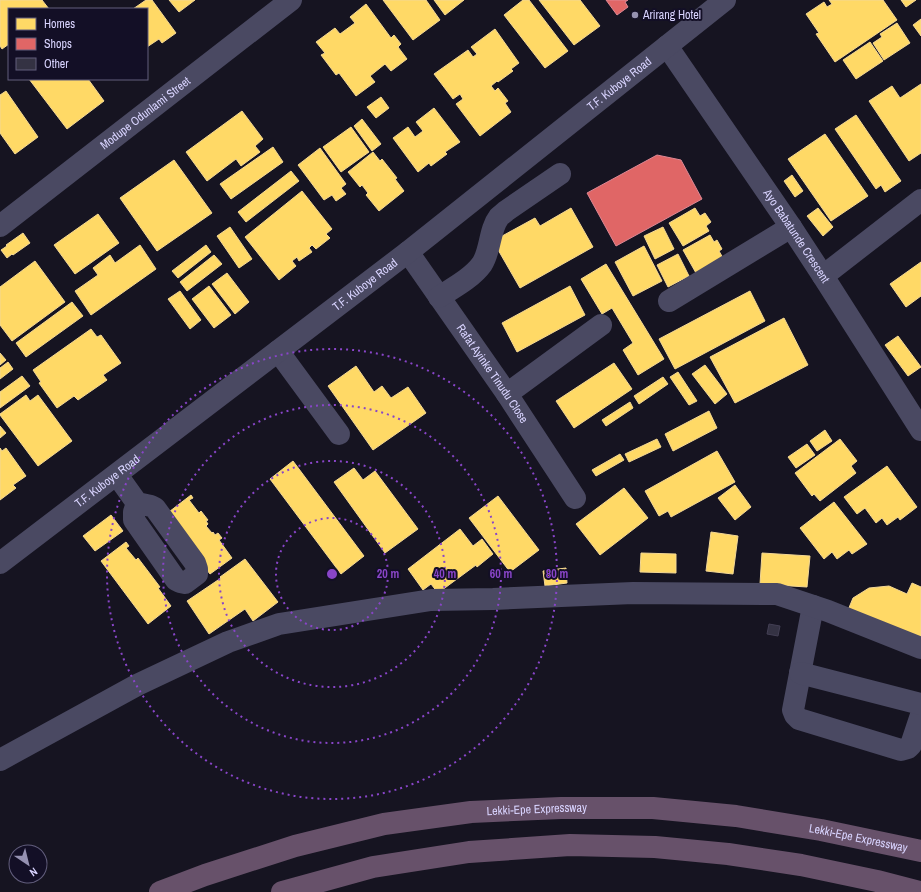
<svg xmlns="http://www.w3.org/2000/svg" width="921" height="892" viewBox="0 0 921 892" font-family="'Archivo Narrow',sans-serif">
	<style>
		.homes { fill: #ffd966; stroke: #f4d894 }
		.shops { fill: #e06666; stroke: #de8794 }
		.building { fill: #343243; stroke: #433f54 }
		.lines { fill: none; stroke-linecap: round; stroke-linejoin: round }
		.minor { stroke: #4a4962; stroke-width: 22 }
		.highway { stroke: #67516a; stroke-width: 22 }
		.ring { fill: none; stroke: #8945c9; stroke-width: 2; stroke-dasharray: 2 4 }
		.poi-dot { fill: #9591b1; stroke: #130f26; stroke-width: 1.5 }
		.labels { text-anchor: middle; stroke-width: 4; stroke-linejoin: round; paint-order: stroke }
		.poi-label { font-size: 12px; fill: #d9d4ff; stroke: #130f26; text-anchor: start }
		.street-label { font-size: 12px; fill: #d9d4ff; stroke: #130f26 }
		.centre { fill: #8945c9; stroke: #130f26; stroke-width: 2 }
		.ring-label { font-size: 12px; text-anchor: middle; font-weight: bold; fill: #8945c9; stroke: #130f26; stroke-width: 4; stroke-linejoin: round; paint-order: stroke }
	</style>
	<rect width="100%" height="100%" fill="#161421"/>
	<path class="homes" d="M0,0H42L49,9H9V44L2,49L0,46Z
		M146,0H152L176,33L162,43L159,39L147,47V9H133Z
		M169,0H195L179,12Z
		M383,0H426L440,20L413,40Z
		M434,0H464L445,15Z
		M523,0H529L568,51L545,68L504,15Z
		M539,0H580L600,26L574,45Z
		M829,0H883L897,20L835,62L816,34L819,33L806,14L824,2L827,7L832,4Z
		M901,0H916L906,7Z
		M366,4L391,38L394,35L401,44L398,47L407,59L391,71L385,64L370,76L375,82L356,96L339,73L336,75L321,55L325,53L316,42L335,28L340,34L355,23L350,17Z
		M921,19V36L913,25Z
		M897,23L910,43L884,60L873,43L882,37L880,34Z
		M495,29L519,63L511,69L513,71L498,82L497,81L491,86L495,91L498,88L508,101L505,103L511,112L480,136L456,104L463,99L460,94L453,99L434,74L468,50L473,57L477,54L471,47Z
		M870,42L883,61L856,79L843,60Z
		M29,79H88L104,101L67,129Z
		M921,84V153L909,161L869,101L892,86L900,98Z
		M6,91L38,137L15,154L0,133V95Z
		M381,97L389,108L376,118L367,107Z
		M434,108L460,142L445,152L447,154L431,166L429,163L418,172L393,138L408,127L415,137L423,131L416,122Z
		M242,111L263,139L255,146L260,152L241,166L236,159L207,181L186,152Z
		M856,115L901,181L885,192L881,185L876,189L835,129Z
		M362,119L381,144L372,151L354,126Z
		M351,127L369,152L341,172L323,147Z
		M825,134L868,196L831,221L788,159Z
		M273,147L283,162L231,199L220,184Z
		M320,148L346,184L341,188L346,194L336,201L332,195L324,200L298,165Z
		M373,152L380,161L382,159L397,178L395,179L404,191L379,211L366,195L368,193L362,185L360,187L348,172Z
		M174,160L212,213L157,251L120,198Z
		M291,171L299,181L246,222L238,212Z
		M792,175L803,191L795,197L784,181Z
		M302,191L332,229L326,234L330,238L316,249L312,245L309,248L312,252L299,261L297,257L292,261L296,266L279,280L245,237Z
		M571,208L593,247L520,288L493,241L535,218L540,226Z
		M695,208L700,216L705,213L711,222L706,226L709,231L683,246L669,223Z
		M818,208L833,227L823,236L807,216Z
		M98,214L119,243L75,274L54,245Z
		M230,227L252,259L239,268L217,236Z
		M663,227L674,249L655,259L644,236Z
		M23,233L30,243L13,255L12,254L7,258L1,250L7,246L6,245Z
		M710,235L714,242L717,240L722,249L719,251L723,258L696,273L683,250Z
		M140,245L156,269L91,315L75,291L98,275L93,268L110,255L115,263Z
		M206,245L211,252L178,278L172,271Z
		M644,246L662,281L633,296L615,262Z
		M678,254L689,276L668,287L657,265Z
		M214,255L222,264L187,291L180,282Z
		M35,261L65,302L12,341L0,325V287Z
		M921,262V296L906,307L890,284Z
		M606,264L664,359L638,375L623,350L633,343L612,308L602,314L581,279Z
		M227,273L249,302L235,314L212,284Z
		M209,286L231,315L214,328L192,299Z
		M570,286L585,315L517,352L502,323Z
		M180,291L201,320L190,329L168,299Z
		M750,291L765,321L675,369L659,339Z
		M72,302L83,316L26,357L16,343Z
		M784,318L808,365L735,403L710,357Z
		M91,329L97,337L101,335L121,363L103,375L107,380L78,400L74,396L57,408L39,383L41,382L33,370Z
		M898,336L921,367L908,376L885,345Z
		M0,353L6,360L0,365Z
		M8,362L13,369L0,379V368Z
		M614,363L632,389L574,428L556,401Z
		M705,365L727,394L715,404L692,374Z
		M356,366L374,392L382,386L391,398L408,387L426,413L373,450L328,386Z
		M678,372L697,401L689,405L670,377Z
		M22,376L30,386L0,408V392Z
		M663,377L668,384L639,404L634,396Z
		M26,395L30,401L38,395L72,441L38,466L0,415V414Z
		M630,402L633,408L606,426L602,420Z
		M709,411L717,428L673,451L665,434Z
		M0,426L6,433L0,438Z
		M825,430L832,441L817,451L810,441Z
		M657,439L661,447L629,462L625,454Z
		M840,439L857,461L851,466L856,473L820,501L814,494L812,496L795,473Z
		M807,444L815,455L796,468L788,457Z
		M0,448L2,451L6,448L26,476L13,485L16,488L0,500Z
		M717,451L735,482L671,517L668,511L659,516L645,491Z
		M620,454L624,460L596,476L592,470Z
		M293,461L364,556L341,574L270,479Z
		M887,466L917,507L900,520L898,517L887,525L882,518L876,523L865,508L857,514L844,497Z
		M354,468L363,480L375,471L418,529L385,553L334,482Z
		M735,485L751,507L735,520L718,498Z
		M624,488L648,518L600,555L576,524Z
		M191,495L193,498L189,500L199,513L201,511L208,520L206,521L208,524L206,526L212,533L213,532L215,535L218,533L222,538L219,540L232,558L210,574L165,515Z
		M498,496L539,550L510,572L469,518Z
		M834,502L867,544L852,554L849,550L837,559L832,552L824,559L800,528Z
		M111,515L123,531L95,551L83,536Z
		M460,529L473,546L482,539L493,554L477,567L476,565L438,593L431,584L423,590L408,569Z
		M711,532L738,536L733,574L706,571Z
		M126,542L129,546L126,548L136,560L138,558L160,587L158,588L171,606L148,624L101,561Z
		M641,553L676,554V573L640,572Z
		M762,553L810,556L807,587L760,584Z
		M245,559L278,602L253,621L245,609L209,634L187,601L221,578L220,577Z
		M566,568L567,583L545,586L543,571Z
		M912,583L921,587V644L846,615L853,598L869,588L889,586L907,594Z"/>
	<path class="shops" d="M606,0H628L625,2L628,7L617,15Z
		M657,155L681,160L702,199L616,246L587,193Z"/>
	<path class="building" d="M769,624L780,626L778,636L767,634Z"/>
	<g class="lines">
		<g class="minor">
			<path id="s1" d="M667,46L791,227L823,276L921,430"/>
			<path id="s2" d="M0,226L291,0"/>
			<path id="s3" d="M408,252L507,394L575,498"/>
			<path d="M823,276L921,200"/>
			<path d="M439,297C453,288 472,278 482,264C491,250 489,230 499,217C501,215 504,213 506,211L560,174"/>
			<path d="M669,301L791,227"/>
			<path d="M278,351L339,434"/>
			<path d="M507,394L601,325"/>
			<path d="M117,475L137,503L151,506L155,508L195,563L197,569V574L185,583L180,582L176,580L134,520V512L137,503"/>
			<path id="s4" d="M0,563L408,252L725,0"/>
			<path d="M813,606L793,710L795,715L799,719L901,750L908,748L911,745L921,715"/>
			<path d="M800,673L921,704"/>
			<path d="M0,760L137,685L228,642L279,624L431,600L493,599L633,593L777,594L828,611L921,648"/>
		</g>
		<g class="highway">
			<path id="s5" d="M160,892L205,875L295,846L384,824L471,812L561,808H653L736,816L821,830L921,851"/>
			<path d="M282,892L373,867L469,852L570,845L655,847L728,854L801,865L877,881L920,892"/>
		</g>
	</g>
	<g class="ring">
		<circle cx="332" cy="574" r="56"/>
		<circle cx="332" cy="574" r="113"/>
		<circle cx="332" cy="574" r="169"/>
		<circle cx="332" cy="574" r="225"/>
	</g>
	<circle class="poi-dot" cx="635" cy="15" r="4"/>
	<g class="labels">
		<g class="poi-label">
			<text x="643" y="19">Arirang Hotel</text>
		</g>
		<g class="street-label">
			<text dy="4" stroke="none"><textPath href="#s4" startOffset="783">T.F. Kuboye Road</textPath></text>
			<text dy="4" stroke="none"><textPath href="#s2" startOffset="184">Modupe Odunlami Street</textPath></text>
			<text dy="4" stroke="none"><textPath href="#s1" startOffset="230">Ayo Babatunde Crescent</textPath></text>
			<text dy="4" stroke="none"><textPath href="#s4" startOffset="459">T.F. Kuboye Road</textPath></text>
			<text dy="4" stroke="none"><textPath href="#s3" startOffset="148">Rafat Ayinke Tinudu Close</textPath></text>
			<text dy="4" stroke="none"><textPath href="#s4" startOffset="135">T.F. Kuboye Road</textPath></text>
			<text dy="4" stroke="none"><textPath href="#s5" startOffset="388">Lekki-Epe Expressway</textPath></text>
			<text dy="4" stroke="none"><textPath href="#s5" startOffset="712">Lekki-Epe Expressway</textPath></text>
		</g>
	</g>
	<circle cx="332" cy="574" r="6" class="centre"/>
	<g class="ring-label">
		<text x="388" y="578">20 m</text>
		<text x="445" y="578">40 m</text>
		<text x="501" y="578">60 m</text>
		<text x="557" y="578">80 m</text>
	</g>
	<rect x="8" y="8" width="140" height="72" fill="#130f26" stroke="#625e7d"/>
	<rect x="16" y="18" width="20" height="12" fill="#ffd966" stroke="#625e7d"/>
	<text x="44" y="28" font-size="12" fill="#d9d4ff">Homes</text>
	<rect x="16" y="38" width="20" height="12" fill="#e06666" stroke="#625e7d"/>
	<text x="44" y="48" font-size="12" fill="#d9d4ff">Shops</text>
	<rect x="16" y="58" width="20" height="12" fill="#343243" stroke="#625e7d"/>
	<text x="44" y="68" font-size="12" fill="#d9d4ff">Other</text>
	<g transform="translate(28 864) rotate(145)"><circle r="19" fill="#130f26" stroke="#625e7d"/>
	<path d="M0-3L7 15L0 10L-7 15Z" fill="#9591b1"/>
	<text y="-6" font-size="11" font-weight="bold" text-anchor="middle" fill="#d9d4ff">N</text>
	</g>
</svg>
